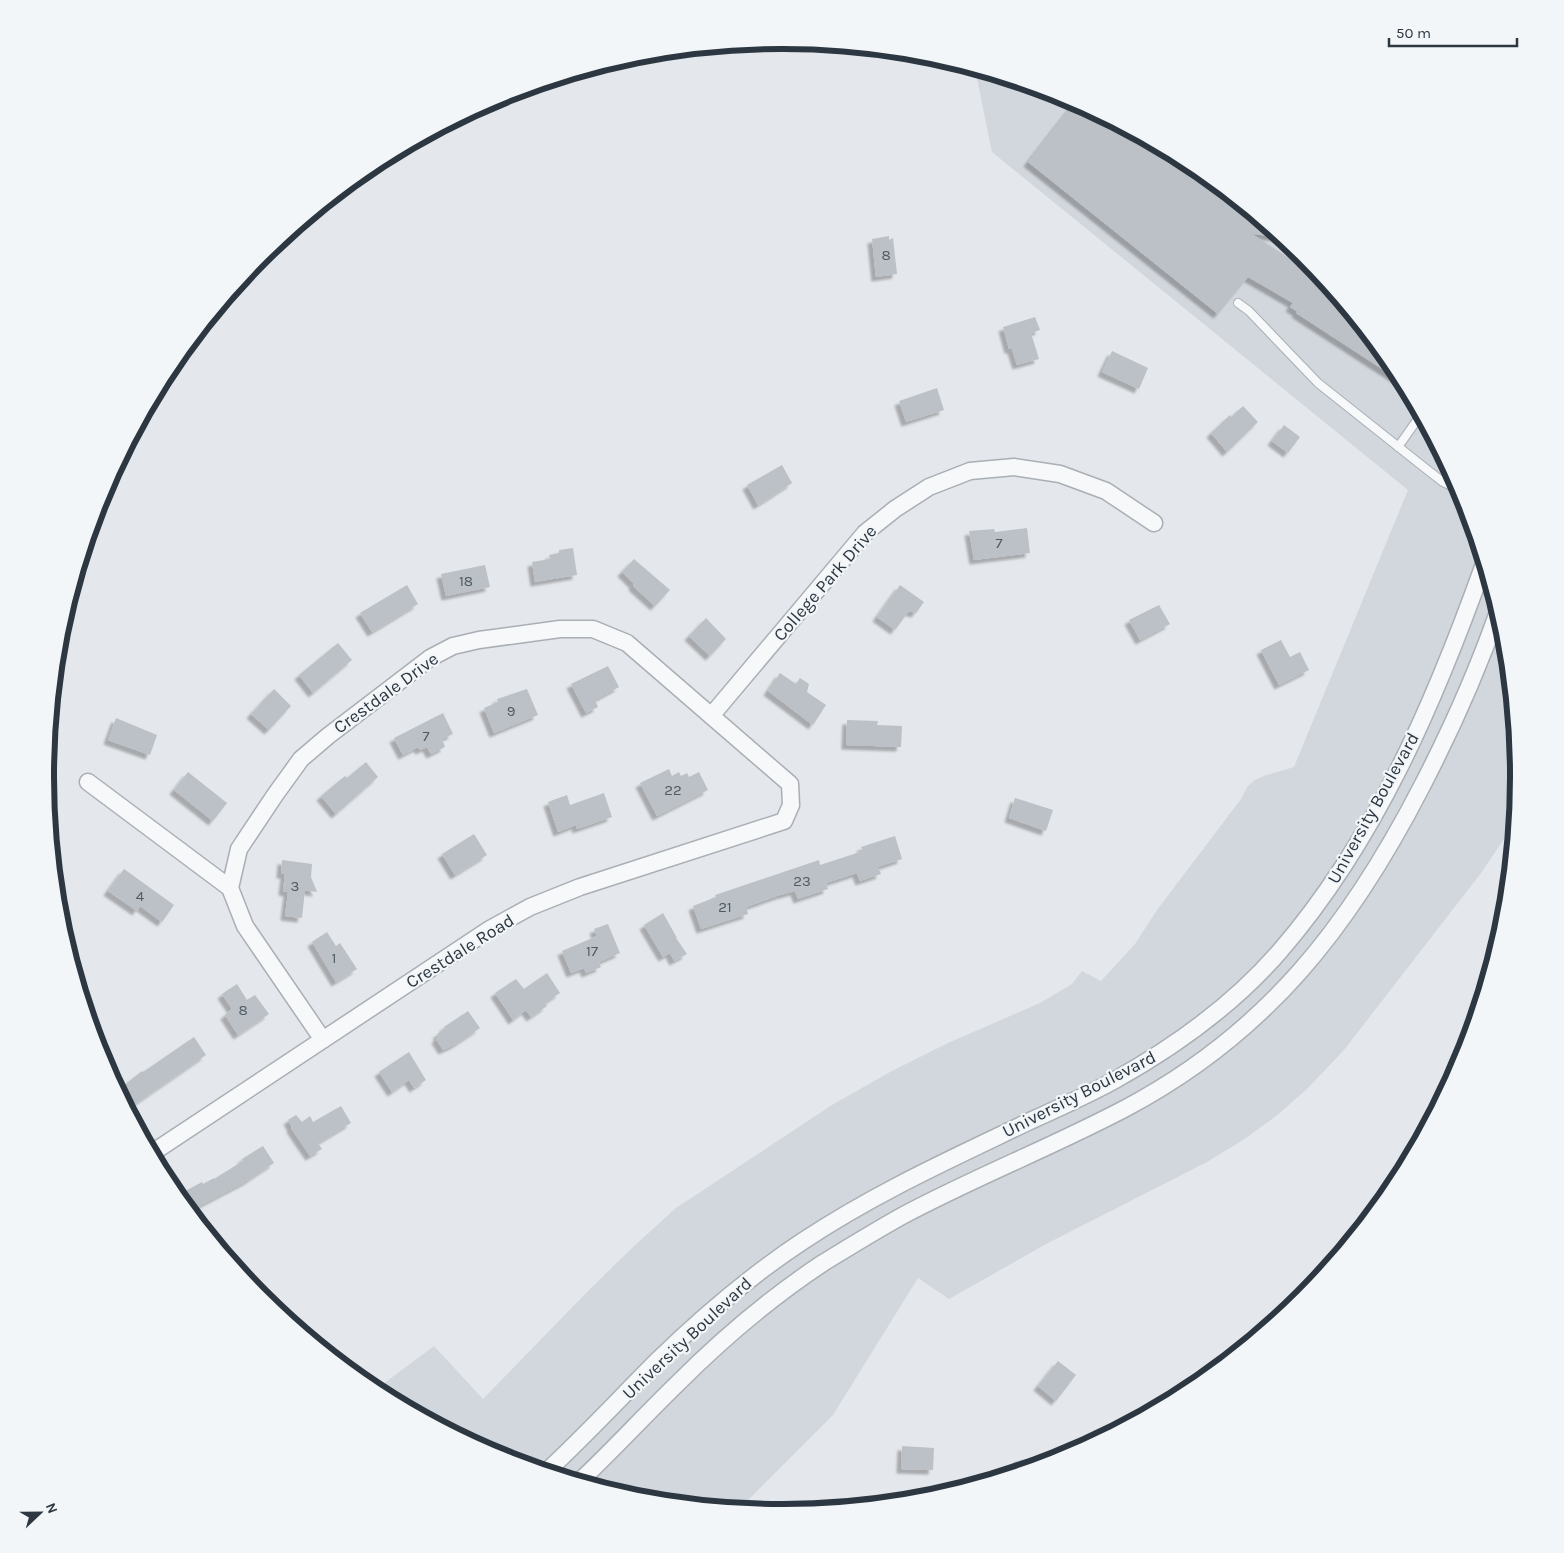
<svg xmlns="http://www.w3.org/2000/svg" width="1564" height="1553" viewBox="0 0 1564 1553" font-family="Karla,sans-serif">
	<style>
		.built { fill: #d2d7dd }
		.building { fill: #bbc1c7; filter: url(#shadow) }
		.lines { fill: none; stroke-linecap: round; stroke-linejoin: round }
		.lane-casing { stroke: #a9afb5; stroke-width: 10 }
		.street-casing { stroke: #a9afb5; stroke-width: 19 }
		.lane { stroke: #f6f8f9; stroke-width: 8 }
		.street { stroke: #f6f8f9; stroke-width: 16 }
		.labels { text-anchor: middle; stroke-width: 4.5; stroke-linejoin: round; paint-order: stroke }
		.number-label { font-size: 15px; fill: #505a63 }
		.street-label { font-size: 18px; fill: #2c3742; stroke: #f3f6f8 }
		.rim { fill: none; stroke: #2c3742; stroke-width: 6 }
	</style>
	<defs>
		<filter id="shadow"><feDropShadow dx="-4.5" dy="4.5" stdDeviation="1" flood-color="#0004"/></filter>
	</defs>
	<rect width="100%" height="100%" fill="#e4e7eb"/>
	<path class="built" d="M975,69L1064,96L1191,164L1303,256L1395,368L1463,495L1504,633L1518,777L1514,824L1481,873L1344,1050L1307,1089L1276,1116L1246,1138L1207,1162L1048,1243L949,1299L918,1278L833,1415L739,1509L638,1499L500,1457L375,1390L434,1346L483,1399L590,1289L633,1247L676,1208L832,1105L890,1072L948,1043L1040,1003L1072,984L1082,971L1101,981L1135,944L1157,910L1241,799L1248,786L1255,780L1264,776L1294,767L1408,490L992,152Z"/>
	<path class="building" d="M1075,102L1177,157L1280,237L1252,234L1312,273L1314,270L1395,368L1402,382L1296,313L1298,312L1290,307L1293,303L1248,277L1218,314L1028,162Z
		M889,236V240L893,238L897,274L876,277L872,239Z
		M1035,317L1040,330L1031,333L1039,359L1017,365L1012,349H1009L1003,327Z
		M1112,351L1148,368L1139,389L1102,372Z
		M937,388L944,410L906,422L899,401Z
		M1243,406L1258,422L1227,452L1211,433L1230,415L1231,417Z
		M1284,425L1300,437L1288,453L1272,441Z
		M782,465L792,483L758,505L747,485Z
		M1027,528L1030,553L974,560L969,531L994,529L995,532Z
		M573,548L577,575L535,582L532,562L550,559L549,555L559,553V550Z
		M634,559L670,590L655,606L633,586L634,584L622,572Z
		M485,565L490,587L446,596L441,574Z
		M407,585L418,604L372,632L360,613Z
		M900,585L924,602L916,613L909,611L895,630L877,617Z
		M1159,605L1170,624L1140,640L1129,620Z
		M706,618L726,639L710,656L689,636Z
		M1281,640L1290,657L1300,652L1309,670L1279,685L1261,650Z
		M338,643L352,660L313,693L299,675Z
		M608,666L619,687L595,700L598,707L586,713L571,684Z
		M780,673L796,684L800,678L809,684L807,692L826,705L813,725L768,691Z
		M274,689L291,706L269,730L251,714Z
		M527,689L538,715L494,733L484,708L498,702L497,699Z
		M443,713L453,734L442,739L445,747L431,754L427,747L420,750L418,747L403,755L394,738Z
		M116,718L157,735L150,755L108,740Z
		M847,720L878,721L877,725L902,726L901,747L846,745Z
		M366,762L378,777L336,814L321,796L345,776L347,778Z
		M669,769L672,776L679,772L681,776L687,773L689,777L699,772L708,790L657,816L640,783Z
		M188,772L227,803L213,821L174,790Z
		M604,793L612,817L577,829L576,825L558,832L548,802L567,795L570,805Z
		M1015,798L1053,810L1046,831L1009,818Z
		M474,834L487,855L455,875L442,854Z
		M895,836L902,859L878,867L881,874L860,881L857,873L826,883L828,889L798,899L795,891L780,895L746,907L748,914L701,929L693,906L716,897L715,895L819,860L820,865L863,851L861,847Z
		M282,860L312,864L311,877L317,892L305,890L302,918L285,916L288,892L283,891L285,874H281Z
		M124,869L174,905L162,922L140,906L137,911L108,891Z
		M663,913L677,938H676L687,954L674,961L670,953L663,957L644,925Z
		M608,924L620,953L599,962L601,967L586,973L584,968L571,973L562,951L597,936L594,929Z
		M327,932L336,946L340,943L357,969L336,982L312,942Z
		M547,973L560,993L545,1003L547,1006L531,1017L526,1010L513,1020L495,993L516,979L524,989Z
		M237,984L247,1000L255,995L269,1014L238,1035L225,1015L232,1009L222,994Z
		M468,1011L480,1028L456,1044L443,1050L436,1039L439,1036L437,1034L445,1029L444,1027Z
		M194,1037L206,1055L128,1109L118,1090L142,1071L143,1072Z
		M409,1052L426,1080L414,1088L409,1080L392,1092L379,1072Z
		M341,1106L351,1123L318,1143L322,1149L310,1156L291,1128L292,1127L288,1120L296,1115L302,1122L310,1116L313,1122Z
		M263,1146L274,1163L247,1181L190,1211L180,1194L202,1182L203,1184L214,1178V1179L243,1161L242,1159Z
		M1058,1361L1076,1375L1056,1401L1038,1386Z
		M902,1446L934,1448L933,1470L901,1469Z"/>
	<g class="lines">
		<defs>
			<path id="lane" d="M1238,303L1249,311L1318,383L1425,468L1443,482L1461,491
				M1398,447L1420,416"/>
			<path id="street" d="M711,716L865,533L895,509L929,487L970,471L1014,467L1060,474L1106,491L1154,523
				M88,782L230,888L245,926L323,1040
				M152,1153L490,929L530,907L580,887L784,821L791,805L790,784L627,643L593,629H560L479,640L453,646L430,658L328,736L301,759L275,795L239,849L230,888
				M547,1471C585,1436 620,1398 657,1361C702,1317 750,1276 803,1241C875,1193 953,1158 1030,1121C1059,1108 1088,1095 1115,1080C1176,1046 1234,1004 1280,951C1376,840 1435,701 1484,564
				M1018,1471L1025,1469
				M580,1481C613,1450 644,1416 677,1384C722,1339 770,1298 823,1263C849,1247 875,1231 902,1216C975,1177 1052,1147 1126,1108C1267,1033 1350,926 1422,786C1451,730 1477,672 1498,612"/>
		</defs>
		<use href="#lane" class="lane-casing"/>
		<use href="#street" class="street-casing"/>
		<use href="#lane" class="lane"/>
		<use href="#street" class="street"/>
	</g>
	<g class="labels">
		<g class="number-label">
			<text x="886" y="260">8</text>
			<text x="999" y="548">7</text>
			<text x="466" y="586">18</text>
			<text x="511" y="716">9</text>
			<text x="426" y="741">7</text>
			<text x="673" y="795">22</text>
			<text x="802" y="886">23</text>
			<text x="295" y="891">3</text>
			<text x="140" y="901">4</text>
			<text x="725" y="912">21</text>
			<text x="592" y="956">17</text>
			<text x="334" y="963">1</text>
			<text x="243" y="1015">8</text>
		</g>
		<g class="street-label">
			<text transform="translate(825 583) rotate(-49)" y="6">College Park Drive</text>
			<text transform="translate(386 693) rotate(-36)" y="6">Crestdale Drive</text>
			<text transform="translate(1373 808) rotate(-61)" y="6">University Boulevard</text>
			<text transform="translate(460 951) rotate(-32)" y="6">Crestdale Road</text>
			<text transform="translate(1079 1094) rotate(-27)" y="6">University Boulevard</text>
			<text transform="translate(687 1338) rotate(-43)" y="6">University Boulevard</text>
		</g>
	</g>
	<path d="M0 0H1564V1553H0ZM781 49H783A727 727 0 0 1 1510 776V777A727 727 0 0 1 783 1504H781A727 727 0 0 1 54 777V776A727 727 0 0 1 781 49Z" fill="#f3f6f8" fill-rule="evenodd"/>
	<path class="rim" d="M781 49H783A727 727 0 0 1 1510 776V777A727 727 0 0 1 783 1504H781A727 727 0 0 1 54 777V776A727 727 0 0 1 781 49Z"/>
	<g transform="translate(40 1513) rotate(68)" stroke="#f3f6f8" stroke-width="4" paint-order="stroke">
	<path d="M0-4L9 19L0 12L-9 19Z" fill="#2c3742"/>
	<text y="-8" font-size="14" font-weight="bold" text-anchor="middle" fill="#2c3742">N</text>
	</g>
	<path d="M1389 38v8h128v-8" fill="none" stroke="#2c3742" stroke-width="2.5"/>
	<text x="1396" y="38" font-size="15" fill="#2c3742" stroke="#f3f6f8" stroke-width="4" paint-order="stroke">50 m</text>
</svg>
